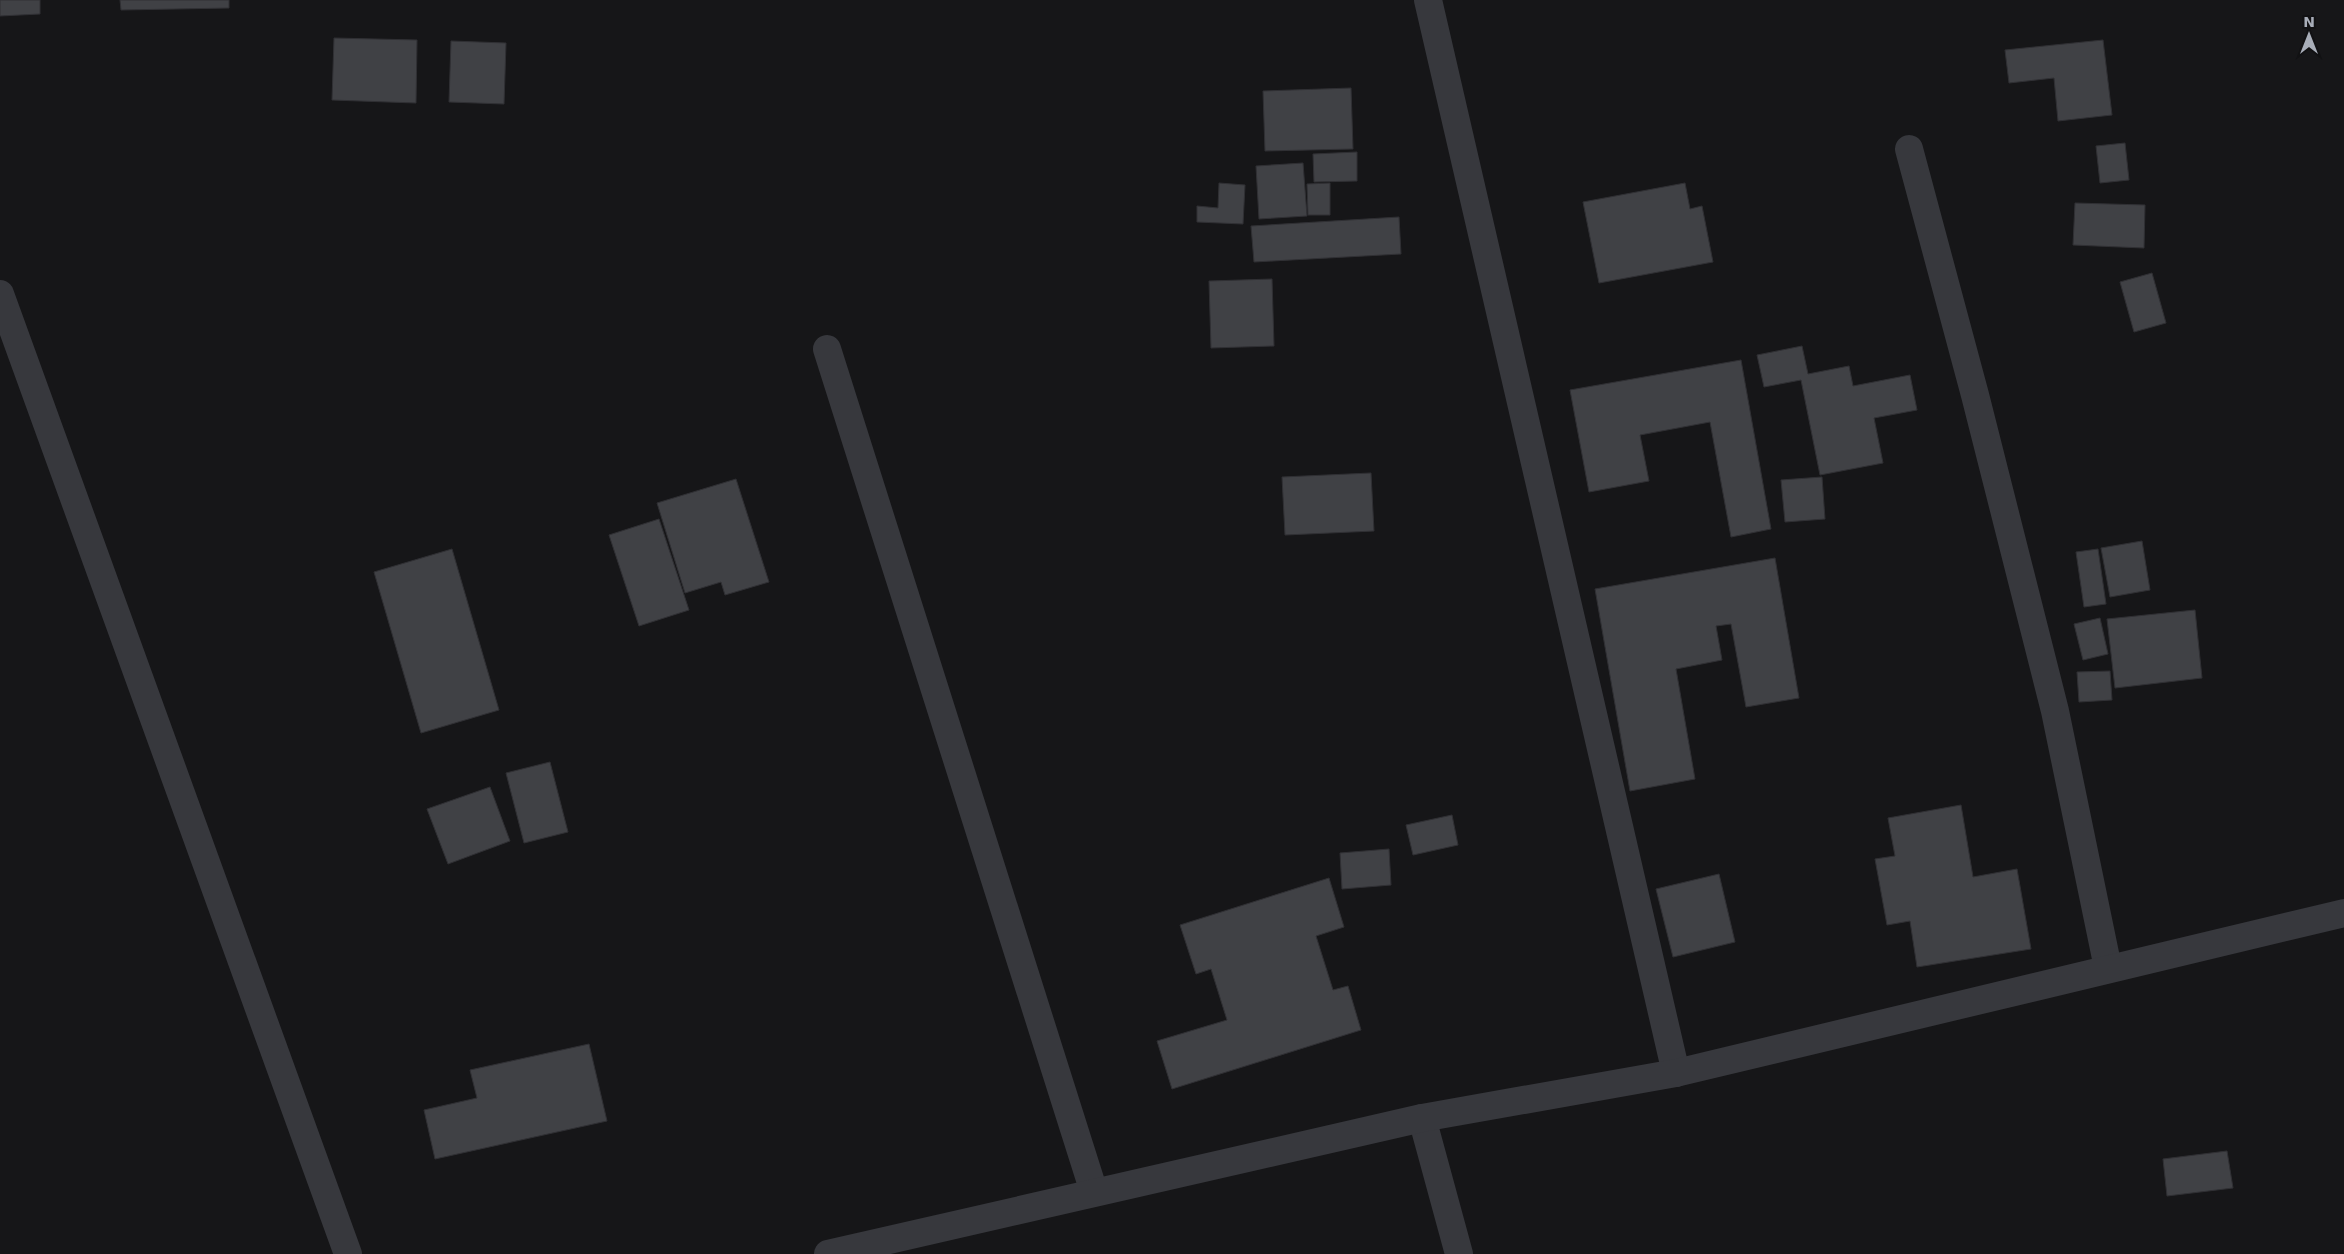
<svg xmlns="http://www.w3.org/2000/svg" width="2344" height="1254" viewBox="0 0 2344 1254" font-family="'DejaVu Sans',sans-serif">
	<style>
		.building { fill: #404145; stroke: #303034 }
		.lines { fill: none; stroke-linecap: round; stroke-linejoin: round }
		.minor { stroke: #37383d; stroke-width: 28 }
		.tertiary { stroke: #37383d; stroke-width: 28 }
	</style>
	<rect width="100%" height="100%" fill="#161618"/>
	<path class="building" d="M0,0H40V14L0,16Z
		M120,0H229V8L121,10Z
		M334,38L417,40L416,103L332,100Z
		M2103,40L2112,115L2058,121L2054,78L2009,83L2005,50Z
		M451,41L506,43L504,104L449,102Z
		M1351,88L1353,149L1265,151L1263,91Z
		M2125,143L2129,180L2100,183L2096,146Z
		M1357,152V181L1314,182L1313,154Z
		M1303,163L1307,216L1259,219L1256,166Z
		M1219,183L1245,185L1243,224L1197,222V206L1218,208Z
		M1330,183V215H1308L1307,184Z
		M1685,183L1690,209L1702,206L1713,262L1599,283L1583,202Z
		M2075,203L2145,205L2144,248L2073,245Z
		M1399,217L1401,254L1254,262L1251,226Z
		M2152,273L2166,323L2134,332L2120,282Z
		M1272,279L1274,346L1211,348L1209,281Z
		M1802,346L1808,374L1849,366L1853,386L1910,375L1917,410L1874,418L1883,463L1820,475L1801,380L1764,387L1757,355Z
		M1741,360L1771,529L1731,537L1710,422L1640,435L1649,481L1589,492L1570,390Z
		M1371,473L1374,531L1285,535L1282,477Z
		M1822,477L1825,519L1785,522L1781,480Z
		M736,479L769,582L725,595L721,582L685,593L657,503Z
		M659,519L689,610L639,626L609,535Z
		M2142,541L2150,590L2110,597L2101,548Z
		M452,549L499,710L421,733L374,572Z
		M2098,549L2106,604L2084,607L2076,552Z
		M1775,558L1799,698L1746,707L1731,624L1716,626L1722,660L1676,669L1695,779L1630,791L1595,589Z
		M2195,610L2202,678L2115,688L2107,619Z
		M2100,618L2108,654L2083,660L2074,624Z
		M2110,671L2112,700L2079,702L2077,672Z
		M550,762L568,832L524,843L506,773Z
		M490,787L510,841L448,864L427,809Z
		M1961,805L1973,877L2017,869L2031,949L1917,967L1910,921L1887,925L1875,859L1895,856L1888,818Z
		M1452,815L1458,845L1413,855L1406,825Z
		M1389,849L1391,885L1342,889L1340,853Z
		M1719,874L1735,942L1673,957L1656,889Z
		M1329,878L1344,927L1316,936L1333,990L1348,986L1361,1030L1172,1089L1157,1041L1227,1020L1211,969L1196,974L1180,925Z
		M589,1044L607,1121L435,1159L424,1110L477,1098L470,1070Z
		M2227,1151L2233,1188L2167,1196L2163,1159Z"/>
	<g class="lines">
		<path class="minor" d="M1428,0L1676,1073
			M1909,149L1975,395L2055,711L2108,968
			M0,294L348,1254
			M827,349L1094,1192
			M1422,1118L1459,1254"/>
		<path class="tertiary" d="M828,1254L1422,1118L1676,1073L2344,913"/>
	</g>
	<g transform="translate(2309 35)" stroke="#111113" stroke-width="4" paint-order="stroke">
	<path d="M0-4L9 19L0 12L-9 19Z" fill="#a8adb8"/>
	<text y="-8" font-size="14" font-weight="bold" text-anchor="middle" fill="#a8adb8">N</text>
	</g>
</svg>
